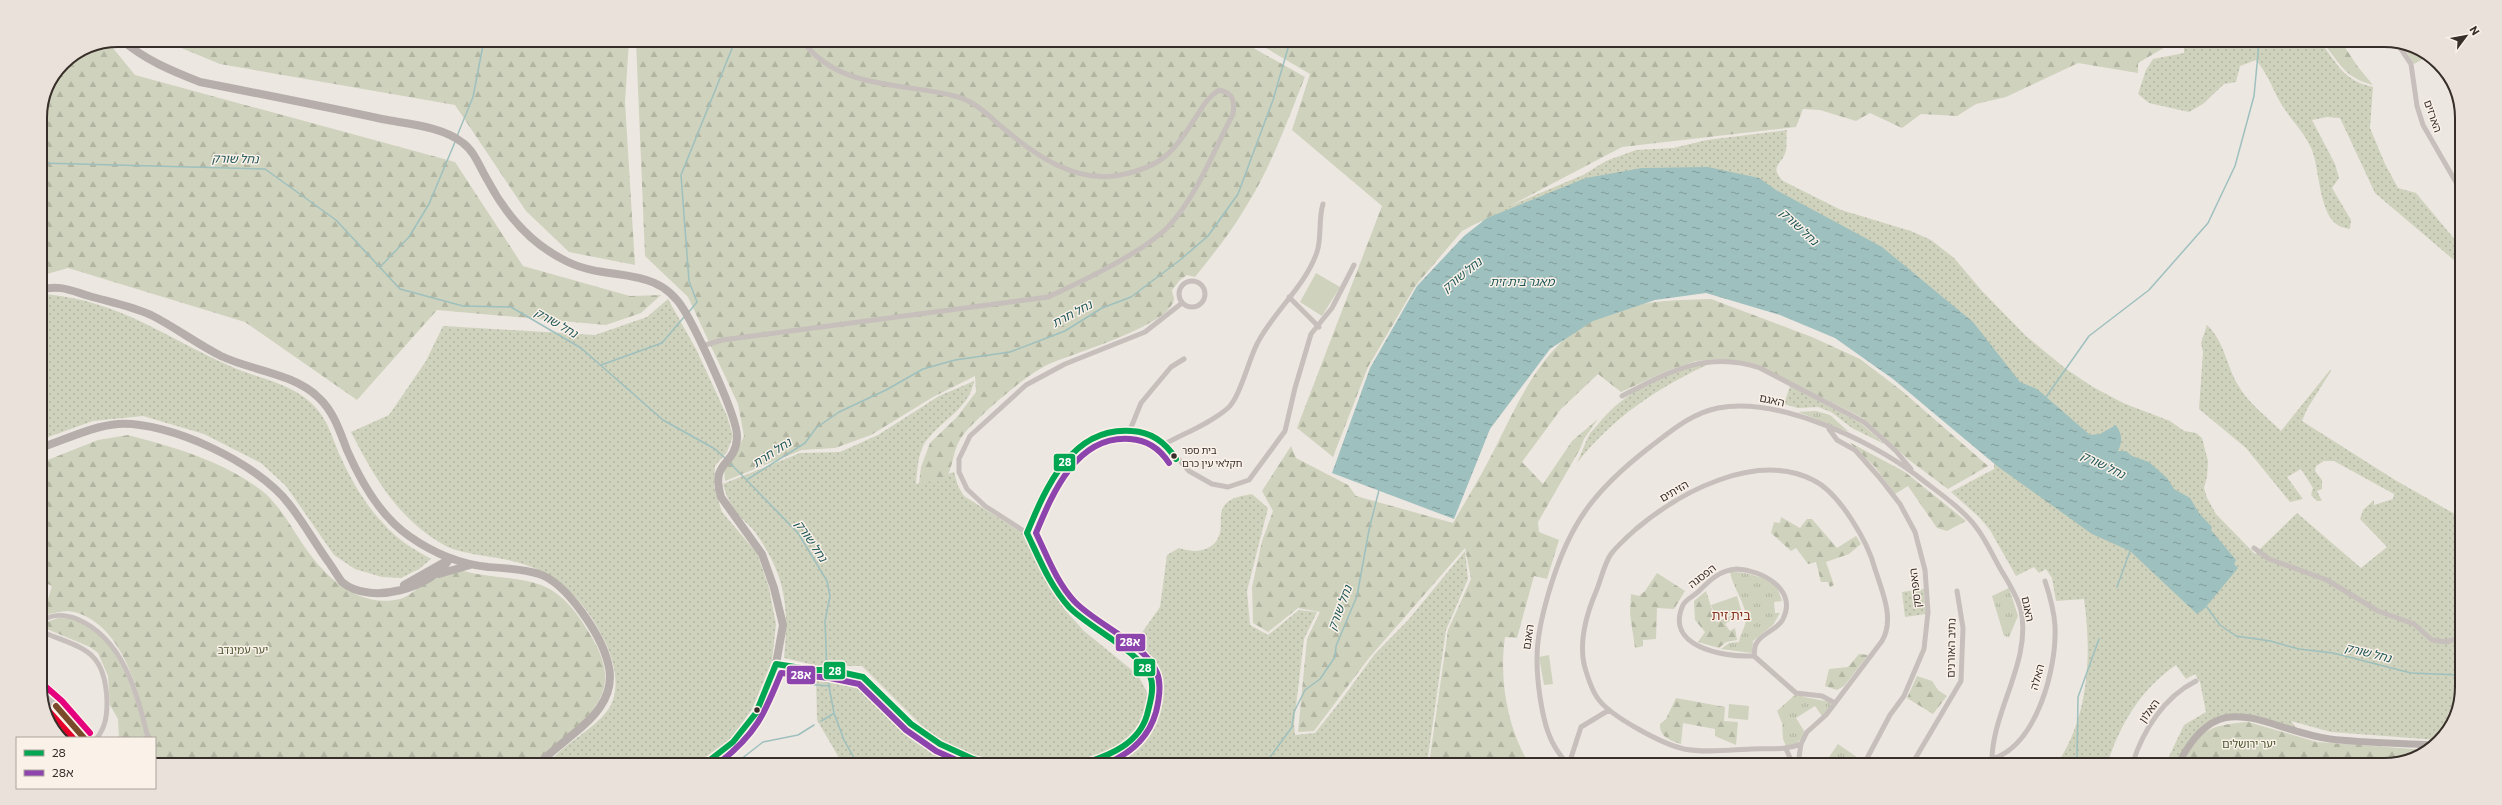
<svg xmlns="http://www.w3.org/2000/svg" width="2502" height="805" viewBox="0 0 2502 805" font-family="Commissioner,'Noto Sans Hebrew',sans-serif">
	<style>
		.grass { fill: url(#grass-dots) }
		.forest { fill: url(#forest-firs) }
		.park { fill: url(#park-tufts) }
		.pitch { fill: #cfd2bc }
		.water { fill: url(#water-ripples) }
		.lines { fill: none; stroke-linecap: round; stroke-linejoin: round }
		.stream { stroke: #9ec0be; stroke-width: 1.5 }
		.minor { stroke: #c6bfbb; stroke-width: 5 }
		.tertiary { stroke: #c6bfbb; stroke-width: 6 }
		.secondary { stroke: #b7afab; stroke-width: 7 }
		.primary { stroke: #b5aeaa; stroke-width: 8 }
		.bus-1-casing { stroke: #faf1e9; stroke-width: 9 }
		.bus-2-casing { stroke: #faf1e9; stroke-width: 9 }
		.bus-3-casing { stroke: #faf1e9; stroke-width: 9 }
		.bus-4-casing { stroke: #faf1e9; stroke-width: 9 }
		.bus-5-casing { stroke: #faf1e9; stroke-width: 9 }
		.bus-1 { stroke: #00a651; stroke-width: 6 }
		.bus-2 { stroke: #8e44ad; stroke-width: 6 }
		.bus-3 { stroke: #7a4b2a; stroke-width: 6 }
		.bus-4 { stroke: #e4002b; stroke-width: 6 }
		.bus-5 { stroke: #e5007d; stroke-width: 6 }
		.bus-dot { fill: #372d29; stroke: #faf1e9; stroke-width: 1.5 }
		.labels { text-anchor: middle; stroke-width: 3; stroke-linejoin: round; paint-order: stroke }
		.bus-label { font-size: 10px; fill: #372d29; stroke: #faf1e9; text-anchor: start }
		.street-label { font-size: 11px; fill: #372d29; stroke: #faf1e9 }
		.park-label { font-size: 11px; fill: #48552d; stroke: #faf1e9 }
		.water-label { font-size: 12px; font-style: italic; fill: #1e5758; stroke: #faf1e9 }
		.quarter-label { font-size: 13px; fill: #853622; stroke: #faf1e9 }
		.rim { fill: none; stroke: #372d29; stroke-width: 2 }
		.line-badge { stroke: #faf1e9; stroke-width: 1.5 }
		.badge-label { font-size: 11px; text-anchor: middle; font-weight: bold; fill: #fff }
	</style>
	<defs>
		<pattern id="grass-dots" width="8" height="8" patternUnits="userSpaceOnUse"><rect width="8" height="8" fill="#cfd2bc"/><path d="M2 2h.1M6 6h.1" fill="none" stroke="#b2b5a2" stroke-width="1.8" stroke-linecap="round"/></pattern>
		<pattern id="forest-firs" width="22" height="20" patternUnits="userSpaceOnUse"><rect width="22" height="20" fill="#cfd2bc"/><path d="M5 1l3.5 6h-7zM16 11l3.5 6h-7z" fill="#b2b5a2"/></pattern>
		<pattern id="park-tufts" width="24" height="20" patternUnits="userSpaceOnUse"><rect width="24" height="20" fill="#cfd2bc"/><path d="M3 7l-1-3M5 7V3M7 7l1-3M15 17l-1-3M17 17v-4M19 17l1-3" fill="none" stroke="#b2b5a2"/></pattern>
		<pattern id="water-ripples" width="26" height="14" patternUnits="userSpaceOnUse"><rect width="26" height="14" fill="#9ec0be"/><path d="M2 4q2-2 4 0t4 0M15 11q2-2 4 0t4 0" fill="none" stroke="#829c9a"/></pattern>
	</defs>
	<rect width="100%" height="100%" fill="#ede7e2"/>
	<path class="grass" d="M2184,42L2321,43C2339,65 2342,80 2373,87L2370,128L2385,164L2398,188L2416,193L2461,247V266L2375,193L2340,118L2327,117L2312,120L2335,164L2339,178L2332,188L2351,220L2350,229C2343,228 2337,226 2332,220C2319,203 2319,169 2312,150C2304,131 2290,119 2280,102C2272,87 2267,73 2256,60L2240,66L2236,82L2224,84L2203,104L2189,112L2149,103L2138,94L2146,70L2153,59L2184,53Z
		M1787,130C1786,136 1787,144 1786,150C1783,165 1768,165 1783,181L1841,210L1911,231L1931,240L1954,258L1982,291L2026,336L2066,369L2093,387L2123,403L2170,421L2184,431L2196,433L2202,438L2208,461L2207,477L2204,488L2207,498L2216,514L2255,554L2297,513L2361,568L2387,547L2360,519L2363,510L2374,500V505L2393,499L2394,494L2334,461H2324L2316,466L2315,471L2322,480V489L2317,491L2322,501H2317L2311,495L2313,488L2301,469L2287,477L2303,499L2290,502L2246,448L2199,409L2203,352L2201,343L2207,325C2225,342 2226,365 2238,385C2248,403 2266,416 2281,431L2330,370L2331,371L2307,409L2302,421L2395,480L2460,517L2459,707L2438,740L2331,732L2291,721L2298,730C2235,710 2210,698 2175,765H2165L2184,725L2206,712L2200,682L2195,674L2186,679L2176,665C2141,689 2120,724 2107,765H2056C2089,719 2092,653 2084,599L2056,601L2052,578L2046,569L2039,573L2034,567L2016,576L1990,530L1979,517L1951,492L1994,469L1996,403L1818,238L1484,230L1481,218L1583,175L1606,161L1636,150L1673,148L1707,140Z
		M45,294C121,301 164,337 230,366C256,378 288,382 310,402C329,419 332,439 342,460C355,488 372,515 396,536C406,545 419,552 431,559L419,569L401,578L382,577L355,569L334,555L286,486L261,463L204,434L143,416L93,421L40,440V296Z
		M668,299L696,349L727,416L733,436L727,452L715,466L714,487L722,512L757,553L769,588L776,624L772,661L752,709L731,739L697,763H549C566,741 597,729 611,705C620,686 614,663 607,646C586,599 554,568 503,559C487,556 458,553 444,545C398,519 374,477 351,432L389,415L426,361L443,326L595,335L647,317Z
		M1709,364C1657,388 1612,418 1577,463C1581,454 1584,446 1588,437C1590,432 1596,427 1599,423C1626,390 1668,370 1709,364Z
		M974,381C970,409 938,422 924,444C918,455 917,472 916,484L954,472L958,486L964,496L1027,536L1050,587L1065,610L1084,631L1138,675L1150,698L1148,714L1137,733L1127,741L1095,757L1075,763H969L955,759L862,666H819L784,658C789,606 786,576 755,532C748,523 736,515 731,504C727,498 725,491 723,484L800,453L840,452L878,435L939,396Z
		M1790,386L1862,424L1884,444L1852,428L1831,412L1818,407L1798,408L1784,404Z
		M1252,494L1268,508L1247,591L1250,625L1268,635L1299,610L1317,612L1304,639L1294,723L1295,735L1315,733L1339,703L1374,655L1409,619L1465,551L1468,579L1446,630L1427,764H1329L1330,762L1327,764L1100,763C1112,757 1127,752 1139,745C1162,729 1162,700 1151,678C1144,663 1139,658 1136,641L1160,607L1167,555L1179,548C1193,553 1212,553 1219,536C1223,526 1218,516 1224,506C1230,497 1242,496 1252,494Z
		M1924,589L1926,614L1905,617L1902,592Z
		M816,673L850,677L865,683L942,758L950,763H842L817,720Z"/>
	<path class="forest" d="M162,40L629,41L625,102L635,265L569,252L526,211L455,105L220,64Z
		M636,41H1241L1305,77C1288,119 1271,167 1247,205C1232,231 1214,253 1195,277L1187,275L1180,280L1172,290C1172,293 1174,297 1174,299C1171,326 1070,354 1047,365C1023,377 986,410 967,430C951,448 956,461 945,481L919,483L921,467L930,443L957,417L976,392L975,376L933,397L871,435L835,448L802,450L725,481L724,469L735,455L744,436L738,404L688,297L645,256Z
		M1254,41L2174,42L2138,63V73L2078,63L2006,97L1976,104L1957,116L1921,114L1902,128L1870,113L1856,121L1820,110L1803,109L1796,127L1622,147L1462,231L1416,285L1368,367L1333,457L1297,428L1382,206L1292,130L1310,74Z
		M108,42L135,75L455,162L523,266L630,296L661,295L641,313L606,325L437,310L357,400L245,322L68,268L40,276V118L46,88L63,63L88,46Z
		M2323,43H2342L2358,67L2373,85C2345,78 2340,63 2323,43Z
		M1711,299L1812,337L1860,359L1902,391L1988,466L1948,489L1909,460L1863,418L1753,363L1718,359L1696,361L1669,370L1621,392L1598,374L1561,409L1522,462L1543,484L1572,441L1598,419L1584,439L1580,449L1538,522L1539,532L1559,540L1547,579L1534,576L1517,638L1505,637C1499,679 1507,727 1529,764H1429L1448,630L1471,579L1465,548L1369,658L1314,731L1298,732L1307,639L1320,612L1298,608L1268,632L1253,623L1252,587L1262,541L1273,511L1262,491L1291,446L1296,458L1348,485L1356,496L1453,523C1465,502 1478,481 1489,460C1516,409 1538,348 1592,320C1627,301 1672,300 1711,299Z
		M128,435C174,447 223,461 261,490C278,503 290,525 302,543C323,575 357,609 400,599C408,597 416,589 423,585C434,579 445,575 455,568C483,579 514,575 541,585C562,593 577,612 588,631C633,701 580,717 537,763L155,762V738H150C140,695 122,618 68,611C60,611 51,614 43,615L52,586L40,580V463L98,440Z
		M1849,442L1905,472L1966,521L1947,531L1937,528L1908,486L1895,494L1875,467Z
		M1781,517L1800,528L1807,519H1812L1837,548L1856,536L1861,544L1849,554L1826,562L1834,585L1830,587L1828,582H1821L1816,562L1808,564L1796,548L1791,551L1771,533L1774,522L1780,523Z
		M1657,573L1685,591L1674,609L1657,608L1656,639L1643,640V646L1635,648L1630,614L1631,594L1639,596L1645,591Z
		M1706,591L1716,622L1736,614L1737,616L1725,624L1730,631L1735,628L1737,640L1726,642L1719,648L1698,642L1705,632L1695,620L1694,601Z
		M58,618C114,617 136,695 146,738H119L118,719L110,705L108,676L98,653L90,647L42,627L47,622Z
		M1859,654L1868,655L1844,686L1837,690L1825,686L1829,669L1848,667Z
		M1917,676L1932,681L1938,690L1947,696L1933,714L1907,698Z
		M1676,698L1725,707L1724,721L1738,722L1736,745L1715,736V729L1683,723L1681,744C1671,741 1659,737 1660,724L1666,719Z
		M2248,722L2317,742L2427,750L2384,765H2182C2199,729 2210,725 2248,722Z"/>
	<path class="park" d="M1816,411L1830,415L1849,432L1798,412Z
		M1730,572C1740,571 1769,577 1775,586C1779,590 1780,596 1782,601L1774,602L1775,613H1780L1773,625L1753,641L1752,653L1721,649L1729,643L1739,642C1740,634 1747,625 1746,617C1745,602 1733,588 1730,572Z
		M2009,588L2018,616L2009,637L2004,636L1992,596Z
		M1797,693L1804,697L1830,702L1831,708L1824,719L1815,706L1796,718L1806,734L1794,746L1787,748L1783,739L1782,723L1777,711Z
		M1838,744L1861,760L1858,764H1826L1827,760Z"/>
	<path class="pitch" d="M2405,43L2423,55L2425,58L2414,64L2402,45Z
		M1316,273L1340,287L1322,316L1300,302Z
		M1737,596L1741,610L1717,620L1711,605Z
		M1549,655L1553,684L1544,685L1539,657Z
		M1729,704L1749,706L1748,720L1728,718Z"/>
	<path class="water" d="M1708,167L1759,178L1776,190L1882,247L1973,322L2020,382L2037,389L2090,435L2100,434L2116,425C2122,435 2123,440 2118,451H2126L2132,456L2149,462L2167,478L2174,489L2190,498L2199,513L2212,527L2211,530L2236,560L2234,564L2238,568L2205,608L2197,614L2130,551L2092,534L1997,466L1893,379L1835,338L1780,315L1706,293L1655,300L1593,321L1550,349L1490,429L1454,519L1332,473L1370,368L1417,286L1464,236L1487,218L1586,178L1642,168Z"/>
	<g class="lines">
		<path class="stream" d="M457,136L473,97L484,40
			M40,163L265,169L336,220L400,289L463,306L511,307L581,348L663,420L715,449L725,458
			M380,267L409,237L429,204L455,142
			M688,313L697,302L689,281L681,175L735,41
			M601,365L662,343L684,317
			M2046,397L2089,336L2149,290L2208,223L2235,166L2254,96L2259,43
			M729,462L798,533L827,581L830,596L825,621L827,675L834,713L844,740L857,763
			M748,479L805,443L816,428L839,412L886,390L923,369L955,360L1010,352L1065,331L1102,308L1131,297L1180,260L1208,236L1238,194L1273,100L1290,41
			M2117,587L2130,551
			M2206,606L2220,625L2236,636L2270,641L2299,649L2333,653L2411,673L2459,675
			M806,684L829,686
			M821,721L833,714
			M736,763L763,742L798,735L814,725
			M1265,764L1292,727L1294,712L1305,690L1320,679L1335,657L1336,646L1357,596L1369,530L1379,490
			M2080,765L2077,758L2078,697L2099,639"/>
		<path class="minor" d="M2397,43L2411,64L2417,106L2423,125L2461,191
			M1179 294a13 13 0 1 1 26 0a13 13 0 1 1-26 0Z
			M1289,297L1319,327
			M702,346L722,340L1048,297C1081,282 1143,252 1168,227C1197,196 1214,150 1233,114C1235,100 1233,93 1219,90C1208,97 1203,106 1196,117C1174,151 1163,167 1120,175C1076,184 1035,155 1003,128C990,117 976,102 958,97C907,82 838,91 803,41
			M1622,396C1668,372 1707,350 1760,368L1864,422L1896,451L1911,469
			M1829,429L1837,440L1855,450L1879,477L1900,504L1915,532L1925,570L1928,612L1924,649L1904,696L1890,715L1864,764
			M1130,430L1141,403L1171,367L1184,359
			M1165,444C1185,433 1211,423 1228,408C1240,397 1249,359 1257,344C1273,312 1305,287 1317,252C1322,237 1318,220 1323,204
			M1027,533L1033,516L1067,458L1081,444L1097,436L1121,429L1145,435L1165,444L1189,471L1212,484L1228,487L1249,480L1285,431L1295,388L1311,334L1332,308L1354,265
			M2254,548L2269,559L2327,580L2378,611L2414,624L2432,640L2446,642L2460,638
			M1737,569C1761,570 1798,589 1783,619C1778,630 1761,633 1756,644C1754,647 1755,652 1754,656H1751C1722,657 1664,646 1683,605C1686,599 1694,596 1699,591C1710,580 1720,570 1737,569Z
			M40,622C52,613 64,614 77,619C124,639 137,694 148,738
			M40,631C82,649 105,648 107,701C107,715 106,726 97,738
			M1754,656L1796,693L1822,696L1835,703
			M776,664L814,670H831L863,677L911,724L940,744L973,759L988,763
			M1786,749L1793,764
			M1992,759C2037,745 2057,668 2055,626C2054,610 2050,596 2045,581
			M1085,763L1109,755L1137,734L1147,714L1152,694L1149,674L1134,658L1093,628L1070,608L1055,588L1027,533L985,506L967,489L959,472V459L970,436L1026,385L1065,364L1145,332L1182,303
			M1568,764C1549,745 1544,723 1540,697C1534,657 1537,633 1548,595C1568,525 1593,491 1650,447C1671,431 1692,413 1718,408C1777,396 1870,440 1916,475C1936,491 1961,507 1976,527C1986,540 1993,556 2001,570C2009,583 2017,596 2021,610C2032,663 1990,713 1992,765
			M1569,764L1581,727L1609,710
			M1798,764L1801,744L1807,732L1826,715L1882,641C1895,619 1882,591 1875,569C1868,542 1839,492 1813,480C1756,451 1680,492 1636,529C1627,537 1618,545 1611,554C1603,566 1601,581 1595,594C1586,616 1579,640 1584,664C1587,675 1591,690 1599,700C1612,717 1662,744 1684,749C1705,753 1729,750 1751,749C1768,748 1785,751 1801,744
			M1912,764L1961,681L1963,628L1957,591
			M2132,765C2143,730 2164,697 2196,681"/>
		<path class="tertiary" d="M40,692L56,706L84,738"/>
		<path class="secondary" d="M2178,765C2219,681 2264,730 2330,739C2364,743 2400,743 2434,745"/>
		<path class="primary" d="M122,40C145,60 172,71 200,82C261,94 321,106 382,119C407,124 442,126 463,143C475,152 480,168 488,181C506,215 532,245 568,262C610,282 657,264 684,310C696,330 739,419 737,438C735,467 710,460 721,497L762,554L774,588L783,625L776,664L756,713L733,742L706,763
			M40,290C59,284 72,291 89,296C110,302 131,306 151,315C175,327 197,344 221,356C252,371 294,373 319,398C334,412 340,432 347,450C361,482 380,516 409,536C433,553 459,564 488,567C504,568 523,569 539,574C567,583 601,635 608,663C621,711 567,734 540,763
			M40,448C65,440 92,426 118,424C169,421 258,463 289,504C304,523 316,545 330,564C334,570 338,577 342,582C370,606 433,588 450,558
			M439,574L470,565
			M404,585L450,559"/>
		<defs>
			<path id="bus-1" d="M706,763L733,742L756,713L776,664L814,670H831L863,677L911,724L940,744L973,759L988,763
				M1085,763C1111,755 1139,743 1147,715C1150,703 1155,687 1150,676C1138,650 1089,628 1069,607C1050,586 1039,558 1027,533C1046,487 1072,426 1132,431C1151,432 1166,443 1176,459"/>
			<path id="bus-2" d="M719,763C756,734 764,715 781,673L830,678L859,684L906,730L936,751L963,763
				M1108,763C1131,753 1149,737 1156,712C1159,700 1162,685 1157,673C1145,643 1097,625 1075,602C1057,583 1047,556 1036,533C1053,492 1077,435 1130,439C1147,440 1160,449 1169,463"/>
			<path id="bus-3" d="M56,706L84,738"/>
			<path id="bus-4" d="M47,709L73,738"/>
			<path id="bus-5" d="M45,686L62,701L90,733"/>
		</defs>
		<use href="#bus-1" class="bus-1-casing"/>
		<use href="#bus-2" class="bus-2-casing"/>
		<use href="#bus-3" class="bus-3-casing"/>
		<use href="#bus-4" class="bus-4-casing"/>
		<use href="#bus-5" class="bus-5-casing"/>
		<use href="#bus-1" class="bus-1"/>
		<use href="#bus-2" class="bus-2"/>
		<use href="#bus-3" class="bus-3"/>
		<use href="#bus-4" class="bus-4"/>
		<use href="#bus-5" class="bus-5"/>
	</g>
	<g class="bus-dot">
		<circle cx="1174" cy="456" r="3.5"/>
		<circle cx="757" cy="710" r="3.5"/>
	</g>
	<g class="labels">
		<g class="bus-label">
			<text x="1182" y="454">בית ספר<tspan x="1182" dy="13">חקלאי עין כרם</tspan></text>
		</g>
		<g class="street-label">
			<text transform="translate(2433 116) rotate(71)" y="4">הארזים</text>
			<text transform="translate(1772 400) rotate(12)" y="4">האגם</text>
			<text transform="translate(1674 491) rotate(-30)" y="4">הזיתים</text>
			<text transform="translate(1702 576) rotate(-38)" y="4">הפסגה</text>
			<text transform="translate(1915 588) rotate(-97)" y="4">האפרסק</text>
			<text transform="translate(2028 609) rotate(78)" y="4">האגם</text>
			<text transform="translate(1528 637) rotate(-81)" y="4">האגם</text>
			<text transform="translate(1951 648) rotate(-89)" y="4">נתיב האורנים</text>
			<text transform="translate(2037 677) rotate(-74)" y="4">האלה</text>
			<text transform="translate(2149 711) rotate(-54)" y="4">האלון</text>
		</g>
		<g class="park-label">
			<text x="243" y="654">יער עמינדב</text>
			<text x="2249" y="748">יער ירושלים</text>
		</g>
		<g class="water-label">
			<text transform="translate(235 159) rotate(1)" y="4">נחל שורק</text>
			<text transform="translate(1799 227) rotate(43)" y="4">נחל שורק</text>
			<text transform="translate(1462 275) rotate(-39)" y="4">נחל שורק</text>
			<text x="1522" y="286">מאגר בית זית</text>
			<text transform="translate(1072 314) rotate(-28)" y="4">נחל חרת</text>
			<text transform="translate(556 323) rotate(30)" y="4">נחל שורק</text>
			<text transform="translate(772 453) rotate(-33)" y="4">נחל חרת</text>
			<text transform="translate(2103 465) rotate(26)" y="4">נחל שורק</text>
			<text transform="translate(811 541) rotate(56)" y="4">נחל שורק</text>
			<text transform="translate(1340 608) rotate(-69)" y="4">נחל שורק</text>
			<text transform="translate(2368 653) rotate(14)" y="4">נחל שורק</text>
		</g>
		<g class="quarter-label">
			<text x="1731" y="620">בית זית</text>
		</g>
	</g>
	<path d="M0 0H2502V805H0ZM118 47H2384A71 71 0 0 1 2455 118V687A71 71 0 0 1 2384 758H118A71 71 0 0 1 47 687V118A71 71 0 0 1 118 47Z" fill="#eae1da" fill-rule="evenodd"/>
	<path class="rim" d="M118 47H2384A71 71 0 0 1 2455 118V687A71 71 0 0 1 2384 758H118A71 71 0 0 1 47 687V118A71 71 0 0 1 118 47Z"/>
	<g class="line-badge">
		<rect x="1053" y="453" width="23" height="19" rx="4" fill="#00a651"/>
		<rect x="1115" y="633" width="31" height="19" rx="4" fill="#8e44ad"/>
		<rect x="1133" y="658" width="23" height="19" rx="4" fill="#00a651"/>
		<rect x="823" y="661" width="23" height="19" rx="4" fill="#00a651"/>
		<rect x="786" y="665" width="30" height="20" rx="4" fill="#8e44ad"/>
	</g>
	<g class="badge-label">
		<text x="1065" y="466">28</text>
		<text x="1130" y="646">28א</text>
		<text x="1145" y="672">28</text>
		<text x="835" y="675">28</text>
		<text x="801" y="679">28א</text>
	</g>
	<rect x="16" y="737" width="140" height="52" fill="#faf1e9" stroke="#aca39c"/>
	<rect x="24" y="750" width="20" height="6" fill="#00a651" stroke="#aca39c"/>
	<text x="52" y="757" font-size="12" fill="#372d29">28</text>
	<rect x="24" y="770" width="20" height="6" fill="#8e44ad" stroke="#aca39c"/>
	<text x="52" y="777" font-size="12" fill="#372d29">28א</text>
	<g transform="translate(2466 36) rotate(58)" stroke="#faf1e9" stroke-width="3" paint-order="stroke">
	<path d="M0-3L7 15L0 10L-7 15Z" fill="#372d29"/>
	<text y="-6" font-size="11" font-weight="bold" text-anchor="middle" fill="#372d29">N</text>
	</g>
</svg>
